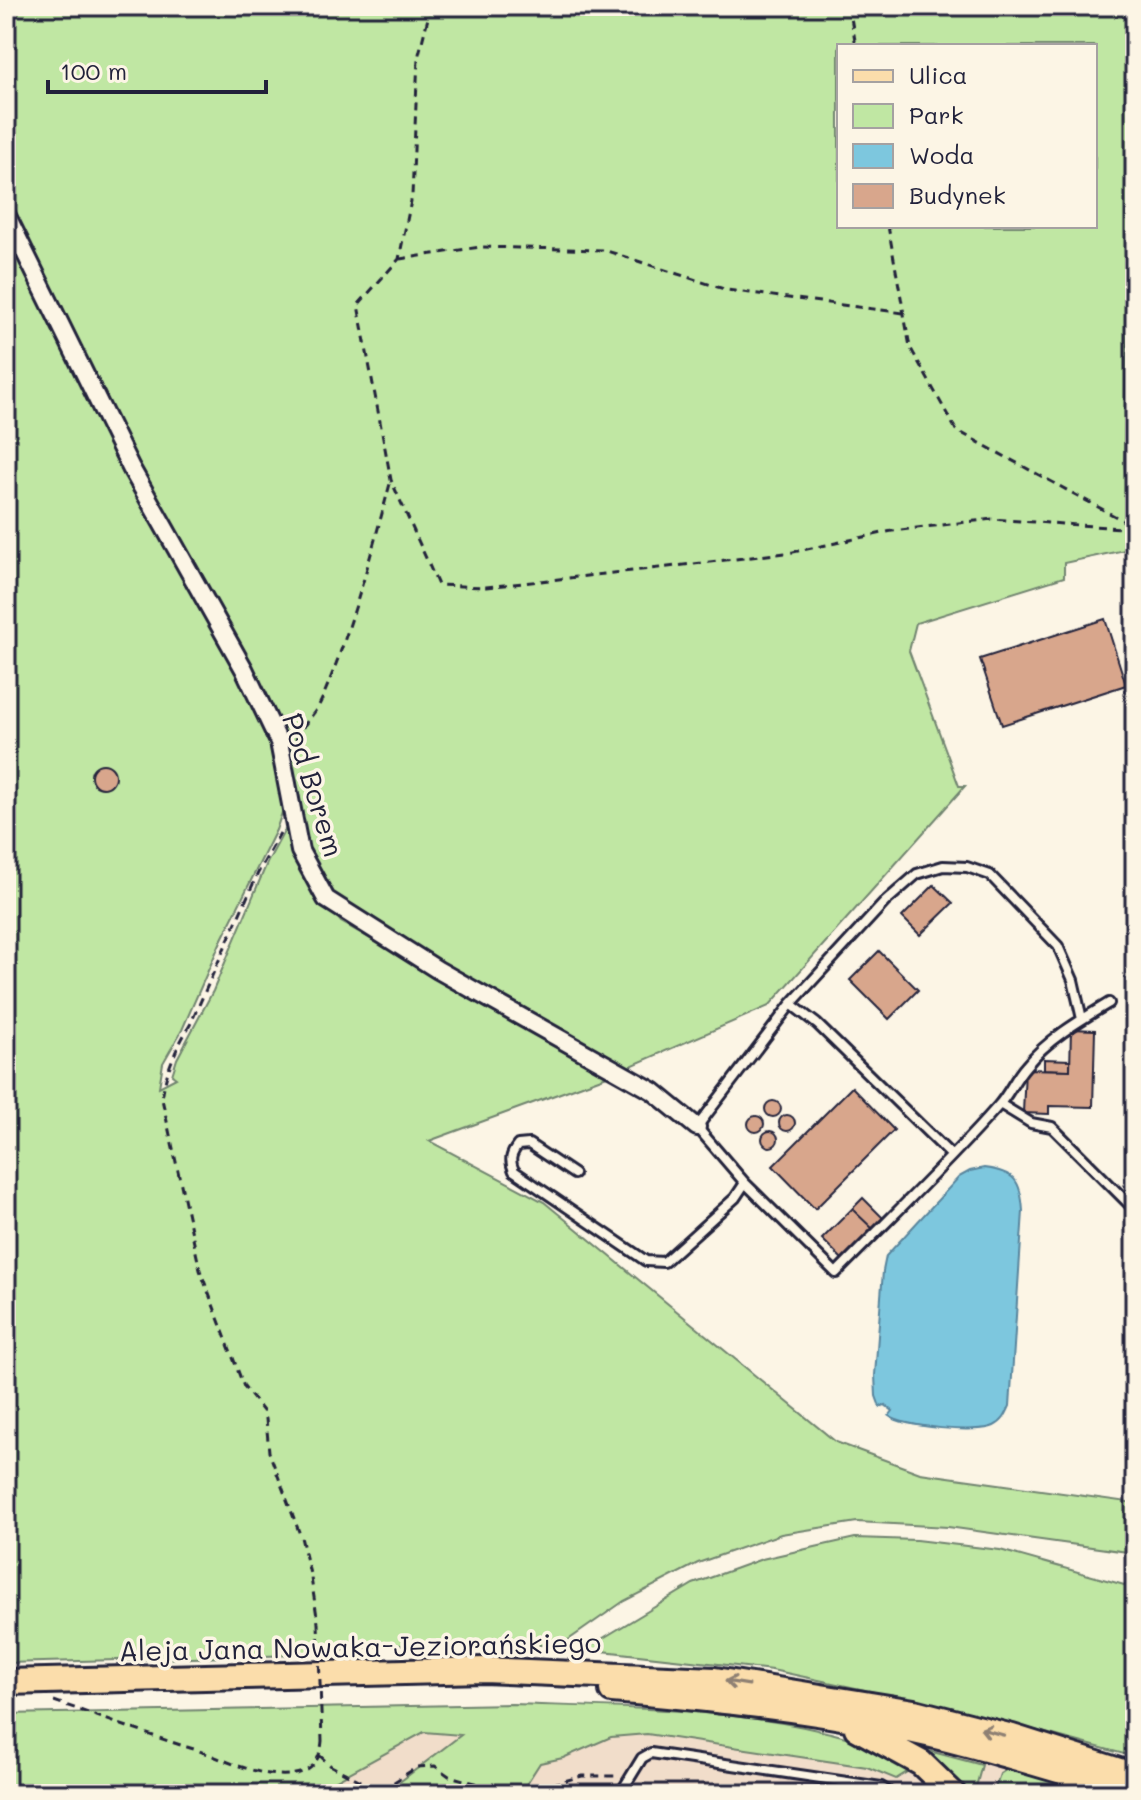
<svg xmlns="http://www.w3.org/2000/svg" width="1141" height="1800" viewBox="0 0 1141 1800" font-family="Mali,sans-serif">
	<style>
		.built { fill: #f1ddca }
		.green { fill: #c0e7a3; stroke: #71846f; stroke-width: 2; fill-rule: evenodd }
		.water { fill: #7dc7de; stroke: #59859d; stroke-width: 2 }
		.building { fill: #d8a68c; stroke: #22223b; stroke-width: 2 }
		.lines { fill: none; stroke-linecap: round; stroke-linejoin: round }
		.service-casing { stroke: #22223b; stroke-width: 14 }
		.minor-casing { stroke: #22223b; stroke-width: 22 }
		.primary-casing { stroke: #22223b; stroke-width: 30 }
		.path { stroke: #22223b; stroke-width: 3; stroke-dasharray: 8 6; stroke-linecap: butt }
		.service { stroke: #fcf5e5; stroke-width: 8 }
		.minor { stroke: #fcf5e5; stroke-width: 16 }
		.primary { stroke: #fbddab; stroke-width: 24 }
		.rail { stroke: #22223b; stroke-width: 4; stroke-dasharray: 12 6; stroke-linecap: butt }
		.path-bridge { stroke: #22223b; stroke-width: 3; stroke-dasharray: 8 6; stroke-linecap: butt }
		.oneway { stroke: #8e8073 }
		.labels { text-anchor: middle; stroke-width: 7; stroke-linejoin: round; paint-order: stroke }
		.street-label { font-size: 28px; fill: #22223b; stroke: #fcf5e5 }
	</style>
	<rect width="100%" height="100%" fill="#fcf5e5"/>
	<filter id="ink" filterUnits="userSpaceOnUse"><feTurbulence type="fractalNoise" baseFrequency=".0125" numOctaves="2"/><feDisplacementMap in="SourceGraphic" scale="16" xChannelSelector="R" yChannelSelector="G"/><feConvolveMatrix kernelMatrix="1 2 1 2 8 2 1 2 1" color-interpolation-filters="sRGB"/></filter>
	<g filter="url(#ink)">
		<path class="built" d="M424,1732L462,1735L384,1794H311Z
			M647,1734L867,1767L896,1779L939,1751L1000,1765L1094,1794H520L540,1763L563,1758L611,1737Z"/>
		<path class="green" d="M6,6H1135V114L1133,116L1124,461L1134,548L1064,563V577L916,623L909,651L959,786H965L769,1006L622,1070L340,905L323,884L302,847L296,780L285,736L272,705L174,536L106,404L6,196ZM839,46H1095V226H839Z
			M15,244L275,744L286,801L276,830L221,941L182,1030L163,1063L159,1087L176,1078L172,1075L177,1059L213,991L267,863L288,824L290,847L311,883L341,922L599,1068L607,1076L429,1141L544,1202L836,1442L920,1473L1135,1503V1553L948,1527L857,1522L781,1534L698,1563L624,1601L561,1645H387L298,1655L6,1663V249Z
			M855,1538L916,1540L1000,1550L1135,1588V1757L972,1713L772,1670L585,1649L693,1584L762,1559Z
			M512,1704C622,1708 748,1708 853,1739C874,1745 895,1758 915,1767L896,1779L867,1767L647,1734L611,1737L563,1758L540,1763L520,1794H384L461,1735L424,1732L311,1794H6V1714Z
			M911,1744L930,1747L929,1751L982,1765L974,1794H966L949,1774Z
			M1009,1768L1094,1794H993L1000,1774Z"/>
		<path class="water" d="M984,1168C1015,1172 1021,1180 1023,1211L1010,1406C1006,1415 1003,1422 994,1426C978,1434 903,1427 889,1416L893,1411L885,1405L880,1407L876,1396L875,1375L883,1271L886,1256L959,1177L970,1171Z"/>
		<path class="building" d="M1105,619L1126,685L1002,725L980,659Z
			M91 776a12 12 0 1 1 24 0a12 12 0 1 1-24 0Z
			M934,885L953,903L920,935L902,917Z
			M879,951L918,990L889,1019L850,980Z
			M1071,1029L1095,1030L1093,1107L1049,1106V1114L1023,1113L1025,1069L1070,1070Z
			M1044,1059L1070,1060V1070L1044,1069Z
			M852,1087L894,1130L815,1209L773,1166Z
			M765 1109a8 8 0 1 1 16 0a8 8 0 1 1-16 0Z
			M779 1123a8 8 0 1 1 16 0a8 8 0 1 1-16 0Z
			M748 1124a8 8 0 1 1 16 0a8 8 0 1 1-16 0Z
			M762 1139a8 8 0 1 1 16 0a8 8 0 1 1-16 0Z
			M863,1198L883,1218L873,1229L852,1209Z
			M852,1209L873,1229L842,1259L822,1239Z"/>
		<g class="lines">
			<defs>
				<path id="service" d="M791,1004L817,1024L951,1155
					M1082,1019L1073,980L1058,946L990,875L967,867L943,866L917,874L885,902L791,1004L697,1127L745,1183L836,1273C890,1218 947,1164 998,1106C1009,1094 1015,1078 1026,1066C1048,1039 1079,1021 1109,1003
					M1000,1104L1031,1123L1052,1127L1135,1210
					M574,1174L529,1144L518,1145C511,1154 509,1160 514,1171L646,1261L664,1262L735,1198L745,1183
					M620,1794L642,1758L651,1753L881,1787L892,1794"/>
				<path id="minor" d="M6,214L131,468L244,669L279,742L300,851L326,899L438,970L653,1091L697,1127"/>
				<path id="primary" d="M6,1682L484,1670L715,1680L914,1712L1012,1737L1135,1776
					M612,1690C704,1698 794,1707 885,1725C964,1740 1043,1766 1120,1788
					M857,1728L921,1763L953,1794"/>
			</defs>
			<use href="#service" class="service-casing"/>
			<use href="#minor" class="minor-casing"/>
			<use href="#primary" class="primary-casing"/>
			<path class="path" d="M431,6L418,58L412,196L399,259L358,305L391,480L438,585L486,587L668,567L793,552L892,531L992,519L1135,529
				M849,6L856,46
				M1135,16L1131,71L1135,81
				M888,226L910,347L956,430L1135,527
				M400,259L480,247L604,250L727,290L904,313
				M296,740C302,724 316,714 322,699C352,629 371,554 391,480
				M280,833L258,873L190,1025C176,1048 165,1073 162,1099L200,1270L244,1387L263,1411L266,1419L269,1452L301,1537L311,1578L318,1623
				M54,1701C98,1716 142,1733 187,1747C220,1756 270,1786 305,1771C316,1767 321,1753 322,1741
				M319,1755L331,1766L387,1794
				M382,1790L417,1767L435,1766L449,1776L497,1789L531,1790L582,1776H620"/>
			<use href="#service" class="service"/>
			<use href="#minor" class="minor"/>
			<use href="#primary" class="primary"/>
			<path class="rail" d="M329,1794L335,1790"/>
			<path class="path-bridge" d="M318,1623L322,1741"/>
		</g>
		<defs><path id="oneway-shaft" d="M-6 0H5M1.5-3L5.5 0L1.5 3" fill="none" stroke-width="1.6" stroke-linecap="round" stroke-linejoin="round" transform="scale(2)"/></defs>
		<g class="oneway">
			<use href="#oneway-shaft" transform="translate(737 1683) rotate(-171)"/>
			<use href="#oneway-shaft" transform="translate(992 1732) rotate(-165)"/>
		</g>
	</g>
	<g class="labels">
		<g class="street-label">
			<text transform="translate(313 785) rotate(73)" y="10">Pod Borem</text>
			<text transform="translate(360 1647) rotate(-1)" y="10">Aleja Jana Nowaka-Jeziorańskiego</text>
		</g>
	</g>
	<rect width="1141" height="1800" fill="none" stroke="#fcf5e5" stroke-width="32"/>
	<rect x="16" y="16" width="1109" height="1768" fill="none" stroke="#22223b" stroke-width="3" filter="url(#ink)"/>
	<rect x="837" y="44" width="260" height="184" fill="#fcf5e5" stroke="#a5a1a1" stroke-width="2"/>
	<rect x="853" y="70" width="40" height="12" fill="#fbddab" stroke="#a5a1a1" stroke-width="2"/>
	<text x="909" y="84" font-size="24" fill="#22223b">Ulica</text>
	<rect x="853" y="104" width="40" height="24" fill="#c0e7a3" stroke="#a5a1a1" stroke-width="2"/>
	<text x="909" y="124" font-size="24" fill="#22223b">Park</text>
	<rect x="853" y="144" width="40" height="24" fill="#7dc7de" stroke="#a5a1a1" stroke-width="2"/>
	<text x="909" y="164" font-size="24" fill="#22223b">Woda</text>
	<rect x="853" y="184" width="40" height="24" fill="#d8a68c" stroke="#a5a1a1" stroke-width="2"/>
	<text x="909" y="204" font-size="24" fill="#22223b">Budynek</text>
	<path d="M48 80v12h218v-12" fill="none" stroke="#22223b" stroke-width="4"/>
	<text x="60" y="80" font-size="24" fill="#22223b" stroke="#fcf5e5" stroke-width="6" paint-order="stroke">100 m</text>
</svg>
